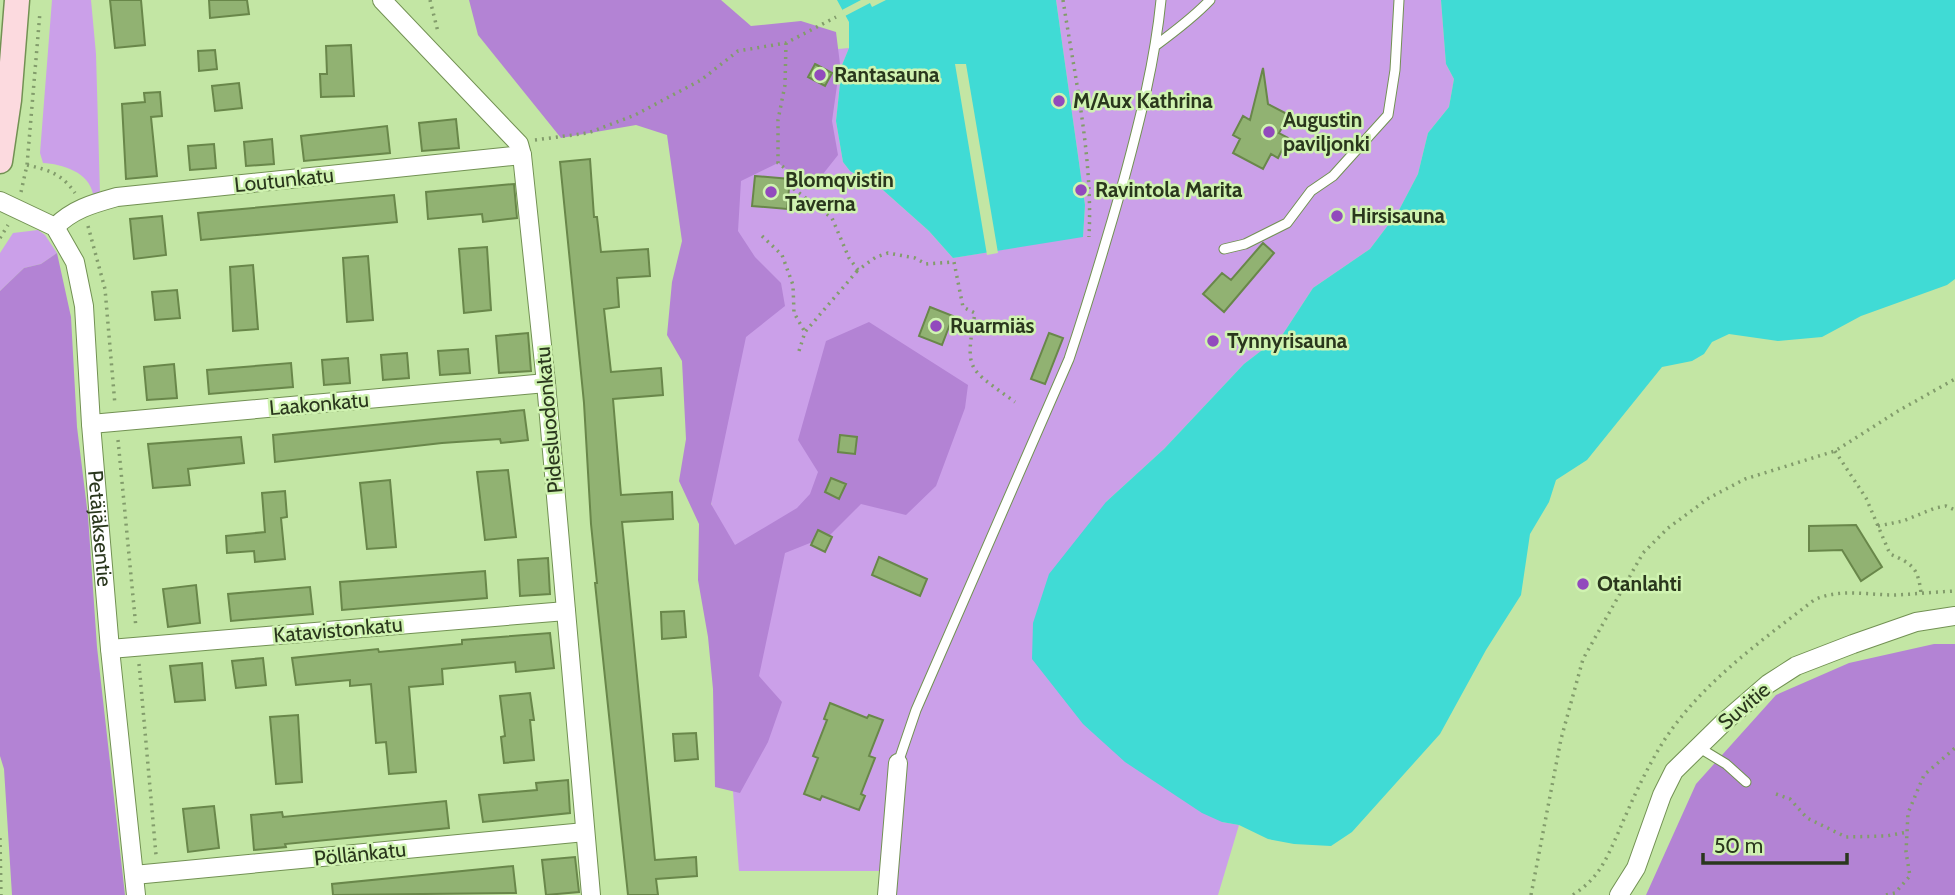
<svg xmlns="http://www.w3.org/2000/svg" width="1955" height="895" viewBox="0 0 1955 895" font-family="Cabin,sans-serif">
	<style>
		.green { fill: #cba0e9 }
		.forest { fill: #b383d4 }
		.water { fill: #40dbd5 }
		.pier { fill: #c3e6a4 }
		.building { fill: #91b272; stroke: #69874a; stroke-width: 2 }
		.lines { fill: none; stroke-linecap: round; stroke-linejoin: round }
		.lane-casing { stroke: #729153; stroke-width: 11 }
		.street-casing { stroke: #729153; stroke-width: 20 }
		.secondary-casing { stroke: #729153; stroke-width: 27 }
		.path { stroke: #829c6b; stroke-width: 3.5; stroke-dasharray: 2 5; stroke-linecap: butt }
		.lane { stroke: #fff; stroke-width: 9 }
		.street { stroke: #fff; stroke-width: 18 }
		.secondary { stroke: #fcdadf; stroke-width: 24 }
		.poi-dot { fill: #924abd; stroke: #d0f3b1; stroke-width: 2.5 }
		.labels { text-anchor: middle; stroke-width: 5; stroke-linejoin: round; paint-order: stroke }
		.poi-label { font-size: 21px; font-weight: bold; fill: #2a371d; stroke: #d0f3b1; text-anchor: start }
		.street-label { font-size: 21px; fill: #2a371d; stroke: #d0f3b1 }
	</style>
	<rect width="100%" height="100%" fill="#c3e6a4"/>
	<path class="green" d="M52,0H91L96,54L100,194H93C89,172 62,164 43,163L40,153Z
		M1056,0H1441L1446,64L1454,79L1449,107L1428,133L1418,174L1398,212L1370,249L1313,288L1283,334L1244,364L1164,449L1106,502L1222,822L1239,825L1218,895H887V871H739L678,64L849,48L842,65L836,121L843,162L850,171L883,190L929,231L953,258L1083,236L1085,205Z
		M38,230L45,235L57,253L41,264L24,268L0,291V253L13,233Z"/>
	<path class="forest" d="M469,0H721L751,26L801,21L836,32L840,64L832,121L838,155L812,188L778,163L741,181L738,231L755,257L781,283L785,306L746,337L711,504L735,545L797,508L810,494L818,472L798,440L826,341L869,322L968,385L965,408L936,486L906,515L861,504L830,535L785,553L759,676L782,702L768,742L740,793L715,787L713,689L708,637L698,580L699,524L679,481L686,439L682,361L667,335L672,282L682,241L667,135L636,125L561,138L478,35Z
		M57,253L71,317L77,427L88,516L97,647L125,895H12L4,769L0,756V291L24,268L41,264Z
		M1934,644H1955V895H1646L1696,784L1776,695L1849,663Z"/>
	<path class="water" d="M837,0H1056L1085,205L1083,237L953,258L929,231L883,190L850,171L843,162L836,121L842,65L849,48V22Z
		M1441,0H1955V279L1947,285L1861,316L1822,337L1778,341L1729,334L1712,342L1704,354L1692,361L1662,367L1587,460L1556,480L1549,502L1530,534L1521,595L1486,650L1440,734L1352,832L1331,846L1294,844L1268,839L1239,825L1222,822L1202,813L1125,762L1083,724L1032,659L1033,623L1049,574L1106,502L1164,449L1244,364L1283,334L1313,288L1370,249L1398,212L1418,174L1428,133L1449,107L1454,79L1446,64Z"/>
	<path class="pier" d="M861,0H886L872,7L870,3L845,16L842,10Z
		M955,64H966L998,253L987,255Z"/>
	<path class="building" d="M110,0H141L145,45L115,48Z
		M209,0H247L249,14L210,18Z
		M351,45L354,96L321,97L320,74H327L326,46Z
		M215,50L217,69L199,71L198,51Z
		M815,64L832,73L825,86L808,77Z
		M1263,68L1268,104L1289,115L1279,133L1288,138L1278,158L1271,154L1263,169L1233,153L1240,139L1233,135L1243,116L1250,120Z
		M239,83L242,108L215,111L212,86Z
		M160,92L162,116L151,117L157,176L126,179L122,104L145,102L144,93Z
		M456,119L459,148L422,151L419,123Z
		M387,126L390,153L304,161L301,136Z
		M272,139L274,164L246,166L244,142Z
		M214,144L216,168L190,170L188,146Z
		M590,159L594,217H597L601,252L648,249L650,276L617,278L619,307L604,309L611,372L661,368L663,395L613,399L621,495L672,492L673,519L622,522L655,860L696,857L697,876L656,879L658,895H628L595,583H597L591,524L584,403L560,162Z
		M755,176L790,179L787,209L752,206Z
		M514,184L517,218L483,222L482,214L428,219L426,192Z
		M394,195L397,222L201,240L198,213Z
		M162,216L166,255L134,259L130,219Z
		M1263,243L1274,253L1224,312L1203,294L1222,273L1231,280Z
		M487,247L491,310L464,313L459,249Z
		M368,256L373,320L347,322L343,258Z
		M253,265L258,329L233,331L230,267Z
		M177,290L180,318L155,320L152,292Z
		M930,307L953,316L942,345L919,336Z
		M528,333L531,371L499,373L496,336Z
		M1049,333L1063,338L1045,384L1031,379Z
		M468,349L470,373L440,375L438,351Z
		M407,353L409,378L383,380L381,355Z
		M348,358L350,383L324,385L322,360Z
		M291,363L293,387L209,394L207,370Z
		M174,364L177,398L147,400L144,367Z
		M524,410L528,440L501,443L500,439L442,443L275,462L273,435Z
		M840,435L857,437L855,454L838,452Z
		M241,437L244,463L188,469L190,485L153,488L148,444Z
		M508,470L516,537L485,540L477,472Z
		M831,478L846,484L839,499L825,492Z
		M390,480L396,547L367,549L360,483Z
		M285,491L287,517L281,518L285,559L255,562L254,551L227,553L226,536L265,532L262,493Z
		M1856,525L1882,567L1861,581L1842,550L1809,551V526Z
		M818,530L832,537L825,552L811,545Z
		M879,557L927,579L920,596L872,575Z
		M548,558L550,594L520,596L518,560Z
		M485,571L487,598L342,610L340,582Z
		M196,585L200,623L168,627L163,589Z
		M310,587L313,614L231,621L228,594Z
		M684,611L686,637L662,639L661,612Z
		M550,633L554,668L516,672L515,662L442,669L443,684L409,687L416,772L389,774L386,742L376,743L371,684L350,686V680L296,685L292,658L378,649L379,652L462,644V640Z
		M263,658L266,685L236,688L232,661Z
		M202,663L205,700L175,702L170,666Z
		M530,693L534,720H530L534,760L504,763L501,737L505,736L500,696Z
		M830,703L867,718L869,715L883,720L869,756L875,758L861,794L865,796L859,810L822,796L820,800L804,794L818,758L813,756L827,720L824,719Z
		M298,715L302,782L276,784L270,717Z
		M696,733L698,759L675,761L673,734Z
		M568,780L570,813L483,822L479,795L537,790L536,783Z
		M446,801L449,828L285,844L286,847L254,850L251,815L282,812L283,817Z
		M214,806L219,848L188,852L183,809Z
		M575,857L579,892L546,895L542,860Z
		M513,866L516,893L333,895L332,884Z"/>
	<g class="lines">
		<defs>
			<path id="lane" d="M1155,46C1174,32 1194,17 1210,0
				M1224,249L1245,244L1287,223L1311,191L1333,176L1388,115L1395,70L1399,0
				M1698,747L1726,764L1746,782
				M898,763L916,710L1069,359C1089,299 1107,239 1124,179C1140,120 1155,61 1161,0"/>
			<g id="street">
				<path d="M382,0L519,144L522,155L546,383L591,895"/>
				<path id="s1" d="M0,201L55,227L75,262L84,306L91,424L110,649L136,895"/>
				<path d="M55,227C73,209 92,204 117,197L522,155"/>
				<path d="M91,424L546,383"/>
				<path d="M110,649L566,611"/>
				<path d="M134,875L585,832"/>
				<path d="M887,895L898,763"/>
				<path d="M1619,895L1636,868L1662,795L1674,771L1723,723L1768,684L1796,666L1853,644L1916,622L1955,616"/>
			</g>
			<path id="secondary" d="M0,161L9,100L17,0"/>
		</defs>
		<use href="#lane" class="lane-casing"/>
		<use href="#street" class="street-casing"/>
		<use href="#secondary" class="secondary-casing"/>
		<path class="path" d="M430,0L438,32
			M1063,0C1075,78 1093,158 1089,237
			M786,43L785,85L778,120V163L794,175V189L832,218L849,258L858,270L876,257L888,253L915,258L926,264L954,262L963,307L975,313C965,372 967,367 1015,402
			M535,140L588,133L635,115L701,80L738,51L786,43L836,17
			M27,165C49,170 62,174 75,193
			M21,192L27,165L40,12
			M88,226L105,289L115,405
			M762,236L782,255L793,285L794,313L805,332
			M0,238L8,225
			M799,351L805,332L858,270
			M118,440L136,628
			M1835,451L1866,498L1890,554C1913,564 1918,568 1921,593
			M1878,526L1903,521L1935,508L1946,506L1955,510
			M139,664L156,855
			M1776,794L1790,799L1807,818L1846,837L1886,836L1908,832
			M0,838L1,895
			M1531,895L1561,739L1583,659L1643,553L1668,528L1709,498L1745,479L1835,451L1898,411L1955,379
			M1573,895C1601,876 1606,859 1619,831C1632,800 1647,767 1665,739C1703,682 1760,642 1814,600C1839,588 1868,595 1895,595C1915,594 1935,592 1955,591
			M1886,895L1895,893L1910,876L1906,852L1908,813L1924,775L1955,748"/>
		<use href="#lane" class="lane"/>
		<use href="#street" class="street"/>
		<use href="#secondary" class="secondary"/>
	</g>
	<g class="poi-dot">
		<circle cx="820" cy="75" r="7"/>
		<circle cx="1059" cy="101" r="7"/>
		<circle cx="1269" cy="132" r="7"/>
		<circle cx="1081" cy="190" r="7"/>
		<circle cx="771" cy="192" r="7"/>
		<circle cx="1337" cy="216" r="7"/>
		<circle cx="936" cy="326" r="7"/>
		<circle cx="1213" cy="341" r="7"/>
		<circle cx="1583" cy="584" r="7"/>
	</g>
	<g class="labels">
		<g class="poi-label">
			<text x="834" y="82">Rantasauna</text>
			<text x="1073" y="108">M/Aux Kathrina</text>
			<text x="1283" y="127">Augustin<tspan x="1283" dy="24">paviljonki</tspan></text>
			<text x="785" y="187">Blomqvistin<tspan x="785" dy="24">Taverna</tspan></text>
			<text x="1095" y="197">Ravintola Marita</text>
			<text x="1351" y="223">Hirsisauna</text>
			<text x="950" y="333">Ruarmiäs</text>
			<text x="1227" y="348">Tynnyrisauna</text>
			<text x="1597" y="591">Otanlahti</text>
		</g>
		<g class="street-label">
			<text transform="translate(284 180) rotate(-6)" y="7">Loutunkatu</text>
			<text transform="translate(319 404) rotate(-5)" y="7">Laakonkatu</text>
			<text transform="translate(549 420) rotate(-95)" y="7">Pidesluodonkatu</text>
			<text dy="7" stroke="none"><textPath href="#s1" startOffset="369">Petäjäksentie</textPath></text>
			<text transform="translate(338 630) rotate(-5)" y="7">Katavistonkatu</text>
			<text transform="translate(1744 706) rotate(-40)" y="7">Suvitie</text>
			<text transform="translate(360 854) rotate(-6)" y="7">Pöllänkatu</text>
		</g>
	</g>
	<path d="M1703 853v10h144v-10" fill="none" stroke="#2a371d" stroke-width="3.5"/>
	<text x="1714" y="853" font-size="21" fill="#2a371d" stroke="#d0f3b1" stroke-width="5" paint-order="stroke">50 m</text>
</svg>
